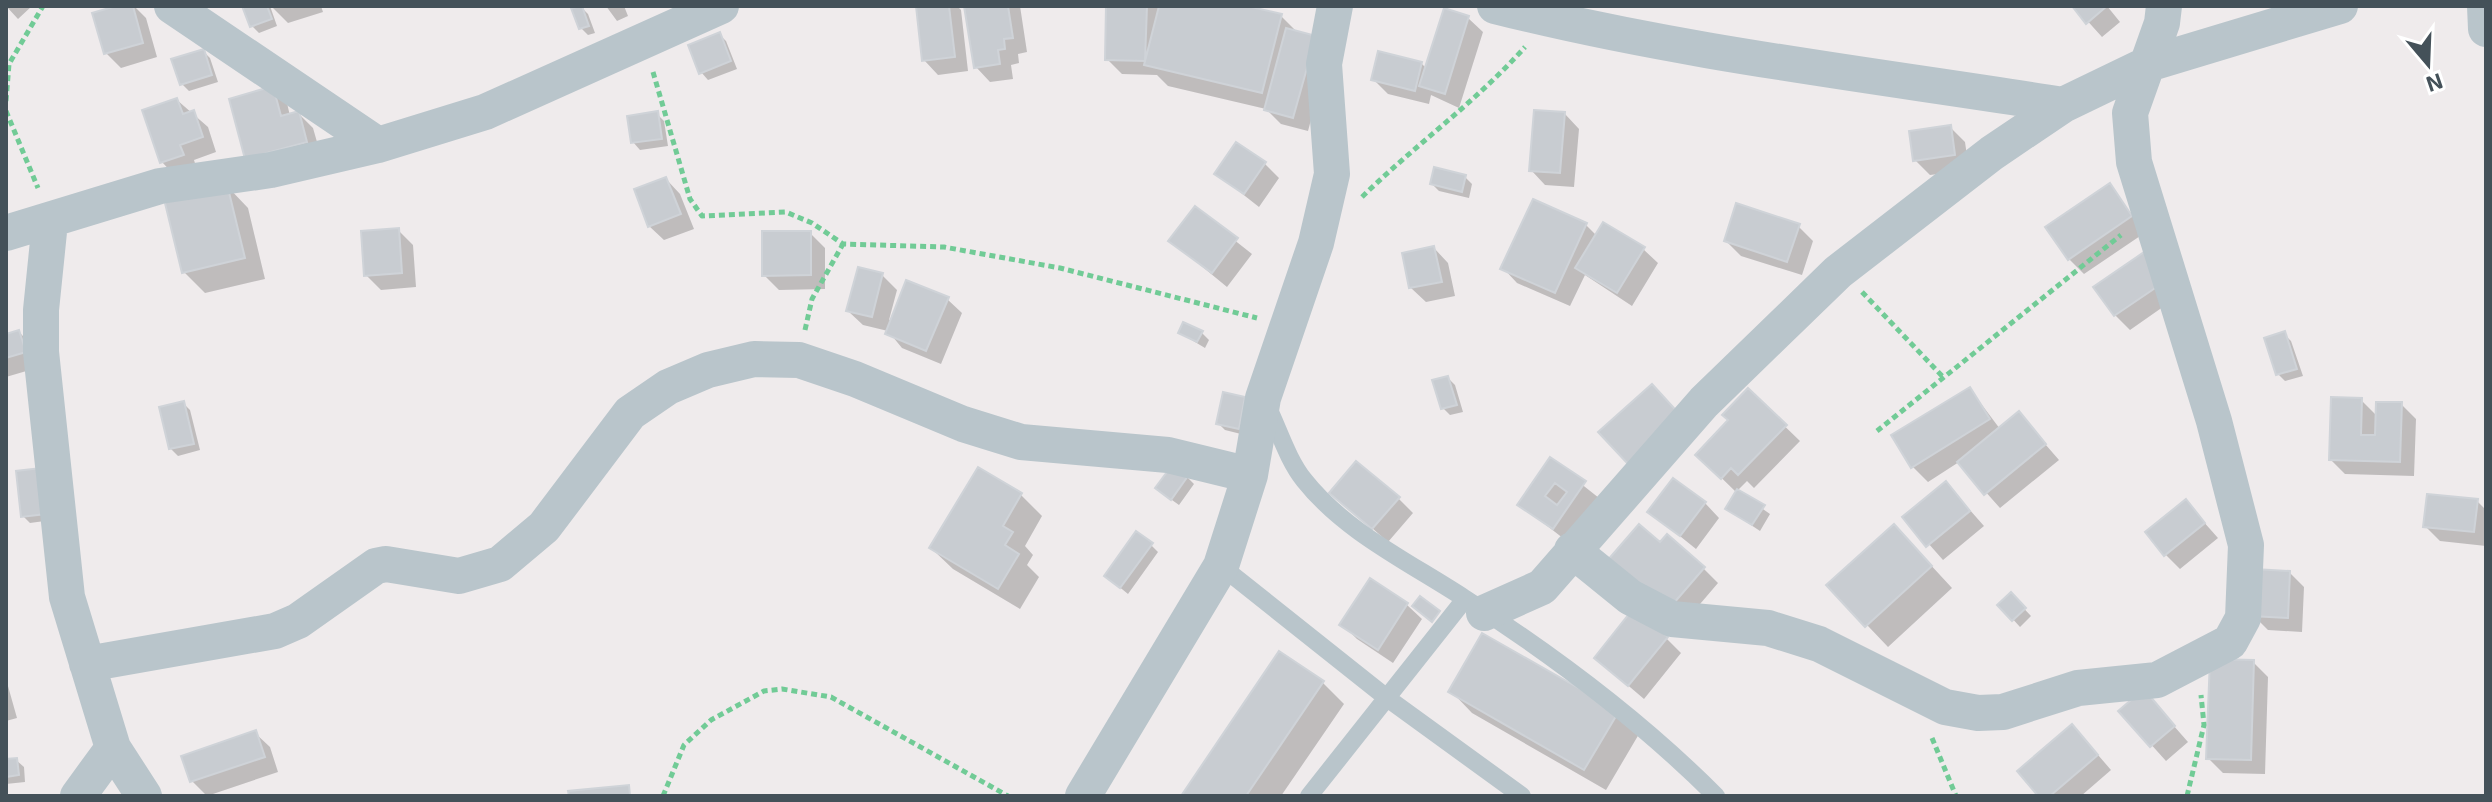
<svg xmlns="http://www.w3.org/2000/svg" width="2492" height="802" viewBox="0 0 2492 802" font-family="'Exo 2',sans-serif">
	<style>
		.shadow { fill: #0003 }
		.building { fill: #c8ccd1; stroke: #cfd3d8; stroke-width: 2; fill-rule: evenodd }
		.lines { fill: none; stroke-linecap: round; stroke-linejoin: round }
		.path { stroke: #71cb96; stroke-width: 5; stroke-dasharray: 6 4; stroke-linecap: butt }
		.service { stroke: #b9c5cb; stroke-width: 18 }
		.minor { stroke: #b9c5cb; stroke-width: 36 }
	</style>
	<rect width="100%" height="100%" fill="#efebec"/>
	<path class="shadow" d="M6,6H32L18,19Z
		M123,6H134L146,18L157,57L121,68L106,53Z
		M245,6H270L277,26L259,33L252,26Z
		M271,6H321L323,12L288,23Z
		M606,6H624L628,16L617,21Z
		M918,6H957L961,10L968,71L938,75L924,60Z
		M966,6H1020L1027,52L1018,54L1019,63L1011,65L1013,79L990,82L976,67Z
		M1108,6H1238L1281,16L1298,33L1329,52L1308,131L1281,124L1266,109L1168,86L1157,75L1122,74L1107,59Z
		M2074,6H2107L2120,22L2102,37Z
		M581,7L588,14L595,33L588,35L581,28Z
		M1468,18L1483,32L1459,108L1431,95L1429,104L1388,94L1373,79L1421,63L1427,69Z
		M719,34L726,41L737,69L708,80L701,72Z
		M203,51L210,58L218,82L189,91L182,84Z
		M272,89L287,103L290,116L298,113L313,128L321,156L262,172Z
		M177,100L208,127L216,152L194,160L197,170L176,177L162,162Z
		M657,114L664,121L668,146L640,150L633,142Z
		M1565,114L1579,129L1574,187L1545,185L1531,170Z
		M1950,127L1965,142L1969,170L1930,175L1915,160Z
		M1264,163L1279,178L1259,207L1217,174Z
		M1465,177L1472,184L1469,198L1439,191L1432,184Z
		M666,179L680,194L694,229L664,240L649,226Z
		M227,186L248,208L265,279L205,293L184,272Z
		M2109,186L2146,232L2084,274L2069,259Z
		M1534,201L1586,225L1597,236L1643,249L1658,263L1632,306L1585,275L1570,306L1517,283L1503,268Z
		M1195,209L1252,254L1227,287L1171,241Z
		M1798,226L1813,241L1802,275L1741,256L1726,241Z
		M398,230L413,245L416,287L381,290L366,275Z
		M810,233L825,248V289L779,290L764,275Z
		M1434,248L1448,263L1455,296L1426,302L1411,288Z
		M2162,268L2180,295L2130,330L2115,315Z
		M882,275L897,290L889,320L947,299L962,313L941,364L902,348L888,331L863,325L848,311Z
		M19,332L34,347L40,367L6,377V336Z
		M1180,333H1202L1209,340L1205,348Z
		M2284,334L2291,341L2303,376L2285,381L2278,374L2267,339Z
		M1448,378L1455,385L1463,412L1450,415L1443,408Z
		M1970,389L2000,429L2019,414L2059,460L2000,508L1959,462L1928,482L1913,467L1894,436Z
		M1748,391L1800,441L1754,488L1747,481L1737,491L1770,514L1760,531L1727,509L1737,493L1698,455L1730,420Z
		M1244,399L1245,435L1225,430L1218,423Z
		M2361,400L2378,417L2401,404L2416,419L2414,476L2345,474L2331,460Z
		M183,403L190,410L200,450L178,456L170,448Z
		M1551,460L1599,498L1568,542L1520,505Z
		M40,470L52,520L30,523L23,516Z
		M1187,477L1194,484L1179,505L1165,495Z
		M1946,483L1984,526L1943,560L1905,517Z
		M1332,493L1398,498L1413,513L1388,542Z
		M1021,495L1042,516L1025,546L1033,555L1027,565L1039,577L1020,609L953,569L931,548Z
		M2477,501L2486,510V546L2440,541L2425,526Z
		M2186,502L2218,538L2180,569L2165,554Z
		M1705,503L1719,518L1696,549L1650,512Z
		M1151,545L1158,552L1128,594L1106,576Z
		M1915,548L1952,588L1888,647L1829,585Z
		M1703,568L1718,583L1683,624L1624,575Z
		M2290,573L2304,587L2302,632L2268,630L2253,615Z
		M1370,581L1407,605L1422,619L1393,663L1357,639L1342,624Z
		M2011,595L2031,616L2020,627L2000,605Z
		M1666,638L1681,653L1644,699L1596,658Z
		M2253,662L2268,677L2265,774L2223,773L2208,758Z
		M6,679L17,718L6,721Z
		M1322,682L1344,704L1281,796H1183Z
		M1451,691L1617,713L1639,734L1606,790L1472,713Z
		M2144,692L2188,742L2166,761L2121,711Z
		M255,733L270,747L278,772L207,796L192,781Z
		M2086,741L2111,770L2081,796H2041Z
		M16,760L24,767L25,782L6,784V761Z"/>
	<path class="building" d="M116,6H133L143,43L104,54L92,13Z
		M242,6H267L272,19L250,27Z
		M582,6L589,26L579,29L571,8Z
		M916,6H949L955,57L922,61Z
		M964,6H1008L1013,38L1004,39L1005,49L998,50L1000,64L974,68Z
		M1106,6H1147L1145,61L1105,60Z
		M1159,6H1247L1282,14L1262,93L1144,65Z
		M2072,6H2107L2086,24Z
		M1444,8L1469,16L1445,94L1419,86Z
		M1286,28L1316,36L1293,118L1264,110Z
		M720,32L731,61L699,74L688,45Z
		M204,49L212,75L180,85L171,59Z
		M1378,51L1422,62L1415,91L1371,80Z
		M273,86L281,116L299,111L307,142L245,159L229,99Z
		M177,98L183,114L194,110L203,137L180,145L184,155L160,163L142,110Z
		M1534,110L1565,112L1560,173L1529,171Z
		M658,111L662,139L631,143L627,116Z
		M1951,125L1955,155L1913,161L1909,131Z
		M1236,142L1266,162L1244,194L1214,174Z
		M1434,167L1466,175L1462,192L1430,184Z
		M666,177L681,214L648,227L634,189Z
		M2110,183L2132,216L2068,260L2045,227Z
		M227,184L245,258L182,273L164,199Z
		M1533,199L1587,223L1555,293L1500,269Z
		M1736,203L1800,224L1787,262L1724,241Z
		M1195,206L1238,238L1212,273L1168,241Z
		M1603,222L1645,247L1617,293L1575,268Z
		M399,228L402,273L364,276L361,231Z
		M762,231H811V275L762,276Z
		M1434,246L1442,282L1409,288L1402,253Z
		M2147,250L2167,280L2114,316L2093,287Z
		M858,267L883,273L872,317L846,311Z
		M906,280L949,297L926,351L885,334Z
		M1183,322L1203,331L1197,342L1178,333Z
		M19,330L26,352L6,358V334Z
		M2285,331L2297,369L2276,375L2264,338Z
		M1448,376L1457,405L1441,409L1432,380Z
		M1652,384L1682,417L1629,465L1598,432Z
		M1970,387L1990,419L1911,468L1891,435Z
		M1748,388L1787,425L1738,475L1731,468L1721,479L1695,455L1728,420L1722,415Z
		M1223,392L1245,397L1239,429L1216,424Z
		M2331,397L2362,398L2361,435H2375L2376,402H2402L2400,462L2329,460Z
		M184,401L194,444L169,449L159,407Z
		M2019,411L2046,444L1984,495L1957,462Z
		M1550,457L1586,481L1553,529L1517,505ZM1555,483L1567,492L1557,505L1545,496Z
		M1356,461L1400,497L1372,529L1329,493Z
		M1173,464L1188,476L1171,500L1155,488Z
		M978,467L1022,493L1003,526L1013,532L1005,545L1019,554L998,589L929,548Z
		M41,468L46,514L21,517L16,471Z
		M1673,478L1706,502L1680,536L1647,512Z
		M1946,481L1970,511L1926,547L1902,517Z
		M1737,489L1765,505L1752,525L1725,509Z
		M2427,494L2478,499L2474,532L2423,527Z
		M2186,499L2205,523L2164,556L2145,532Z
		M1639,524L1660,542L1667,534L1705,567L1667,611L1607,561Z
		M1894,524L1932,566L1865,627L1826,585Z
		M1136,531L1153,543L1120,588L1104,576Z
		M2254,569L2290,571L2288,618L2251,616Z
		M1370,578L1408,603L1378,650L1339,625Z
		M2011,592L2026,608L2012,621L1997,605Z
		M1420,596L1440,611L1432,622L1412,606Z
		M1633,609L1668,637L1628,686L1594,658Z
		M1482,633L1619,711L1584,770L1448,692Z
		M1279,651L1324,681L1246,796H1181Z
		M2210,659L2254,660L2251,760L2206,759Z
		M2144,689L2175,726L2150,747L2118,711Z
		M2072,724L2098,755L2050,796H2038L2017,771Z
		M256,730L265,757L190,782L181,756Z
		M17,758L19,775L6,777V759Z
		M629,785L630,796H569L568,791Z"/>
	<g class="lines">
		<path class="path" d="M653,72L690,199L702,216L786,212L812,223L843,244L944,247L1060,268L1257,318
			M6,101L9,64L43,6
			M6,111L38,188
			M1362,197C1415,145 1475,103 1525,47
			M1862,292L1944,378
			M805,330L812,299L843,244
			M1877,431L2121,235
			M1932,738L1956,796
			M663,796L684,745L711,720L764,691L782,689L831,697L1008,796
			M2187,796L2204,725L2201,695"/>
		<path class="service" d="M1266,404C1278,427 1287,459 1304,480C1345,532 1409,562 1464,598C1553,655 1641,721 1716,796
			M1221,566L1387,698L1522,796
			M1309,796L1465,599"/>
		<path class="minor" d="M172,6L378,145
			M1495,6C1681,53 1874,75 2063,105
			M2485,6L2486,29
			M50,222L41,310V352L67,597L113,748L144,796
			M6,233L160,186L271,170L378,145L485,112L721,6
			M1572,550L1630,597L1672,619L1768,628L1819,644L1945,707L1978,713L2003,712L2078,688L2157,680L2230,642L2243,618L2246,545L2214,421L2134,162L2130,113L2162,23L2164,6
			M1484,613L1542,587L1704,402L1838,272L1992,153L2063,105L2148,64L2340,6
			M87,664L275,631L298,621L376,566L386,564L459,576L500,564L544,527L630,413L668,387L708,370L754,359L799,360L855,379L963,424L1021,442L1168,455L1250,475
			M78,796L113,748
			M1083,796L1221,566L1250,475L1263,398L1316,243L1332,174L1324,64L1335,6"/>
	</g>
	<rect width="2492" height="802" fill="none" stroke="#445159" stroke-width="16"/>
	<g transform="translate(2428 64) rotate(161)" stroke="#ffffff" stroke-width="6" paint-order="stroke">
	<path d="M0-6L14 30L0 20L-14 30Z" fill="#445159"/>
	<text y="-12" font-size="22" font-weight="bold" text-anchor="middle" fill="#445159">N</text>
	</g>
</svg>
